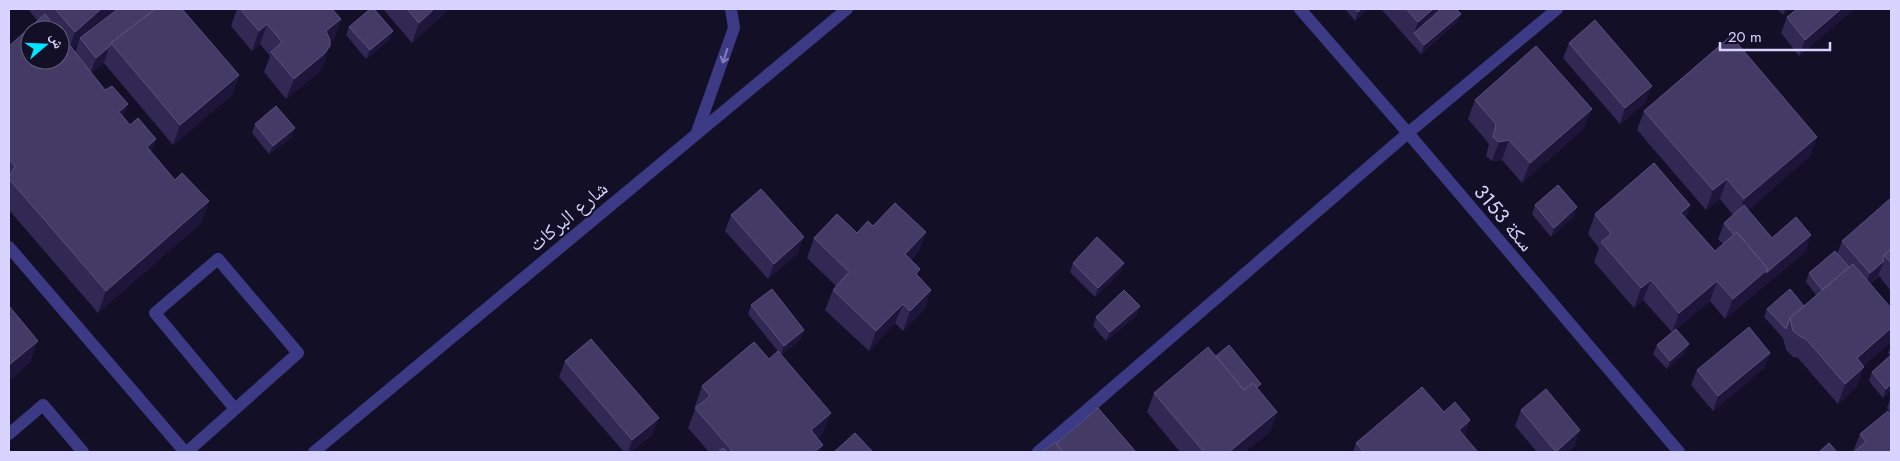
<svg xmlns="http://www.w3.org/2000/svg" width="1900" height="461" viewBox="0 0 1900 461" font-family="Jost,'Noto Naskh Arabic',sans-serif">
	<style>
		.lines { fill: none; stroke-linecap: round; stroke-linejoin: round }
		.service { stroke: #3d3a85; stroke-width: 12 }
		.minor { stroke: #3d3a85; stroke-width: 12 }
		.tertiary { stroke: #3d3a85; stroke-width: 12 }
		.wall { fill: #312854; fill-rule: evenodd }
		.shaded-wall { fill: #1d163a }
		.building { fill: #433a66; stroke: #5a527e }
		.oneway { stroke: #837fbc }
		.labels { text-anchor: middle; stroke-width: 4; stroke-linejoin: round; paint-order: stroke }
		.street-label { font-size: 20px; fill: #d9d4ff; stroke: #130f26 }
	</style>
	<rect width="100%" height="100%" fill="#130f26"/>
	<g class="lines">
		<path class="service" d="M9,247L185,452
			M9,434L43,405L83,452
			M187,452L298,353L218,259L155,313L235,409"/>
		<path class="minor" d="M1300,9L1408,133L1679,452
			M1038,452L1408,133L1557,9"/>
		<path class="tertiary" d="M697,132L734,28L731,9
			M314,452L847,9"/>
	</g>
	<path class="wall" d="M28,9H117L111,14L239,75L232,95L173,145L104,63L91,73L123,117L130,125L156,139L151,152L175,180L209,201L201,223L98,313L9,210V46L38,21ZM30,30H60V60ZM78,44L75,52L72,49Z
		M237,9H332L341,19L334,39L330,42L323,66L317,74L286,99L264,72L270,56L260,44L252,51L231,26Z
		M383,9H449L412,43Z
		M1345,9H1367L1355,21Z
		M1381,9H1456L1457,22L1421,54Z
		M1777,9H1790L1783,15Z
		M1854,9L1799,56L1781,33L1787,17Z
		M349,27L393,31L389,40L366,59L346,35Z
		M1569,43L1646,102L1620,124L1563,58Z
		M1475,100L1584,128L1522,183L1502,160L1492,161L1486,156L1489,144L1468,119Z
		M1644,111L1817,137L1810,156L1748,210L1772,238L1806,251L1725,319L1710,301L1676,329L1685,353L1667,369L1653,354L1657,345L1672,332L1643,300L1634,308L1594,262L1599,248L1588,234L1595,214L1690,205L1686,218L1715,251L1723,244L1718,239L1724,223L1733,215L1720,199L1706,210L1637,130Z
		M255,124L292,137L269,154L252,133Z
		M1891,198V291L1879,276L1870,284L1891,308V342L1863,366L1857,387L1838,404L1798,358L1793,357L1786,350L1783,338L1764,317L1767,309L1804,306L1816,295L1806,282L1809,273L1837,254L1842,241Z
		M1535,205L1574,216L1551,237L1532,214Z
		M731,215L798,253L768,279L725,231Z
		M873,226L926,232L918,252L911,260L918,276L931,290L924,309L903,331L895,323L869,351L825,310L833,290L836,286L807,258L814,238L857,233Z
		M1073,263H1124L1121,271L1095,297L1070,272Z
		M751,305L804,330L801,339L781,355L748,314Z
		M1140,306L1137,315L1106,341L1093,326L1096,317Z
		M1891,345V391L1883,398L1869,381L1872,372L1890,356L1888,353Z
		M1770,353L1764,368L1713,411L1691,385L1697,370Z
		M1216,356L1259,390L1277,412L1270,432L1245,452H1180L1147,412L1154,393Z
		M565,361L653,434L631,452H624L559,377Z
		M702,386L823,433L817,438L823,445L820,452H709L688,428L696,407L695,406Z
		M1891,396V413L1887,408Z
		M1521,410L1575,446L1567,452H1537L1515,426Z
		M1444,412L1470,420L1464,437L1478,452H1353L1356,443Z
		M1860,434L1891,452H1853Z"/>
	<path class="shaded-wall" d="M101,9H117L82,41L80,38L78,44L67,54L75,32Z
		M434,9H449L412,43L419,23Z
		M1361,9H1367L1355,21L1358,12Z
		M1433,9H1447L1414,33L1418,22Z
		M1785,9H1790L1783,15Z
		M1841,9H1854L1799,56L1805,40Z
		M1461,14L1457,22L1421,54L1424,45Z
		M341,19L334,39L319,51L326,31Z
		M267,24L260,44L252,51L259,31Z
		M393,31L389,40L366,59L370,50Z
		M330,46L323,66L317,74L286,99L294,79Z
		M109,47L104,63L90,74L96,58Z
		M239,75L232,95L173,145L180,125Z
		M1652,86L1646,102L1620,124L1625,108Z
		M128,104L120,126L119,112Z
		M1592,109L1584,128L1522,183L1530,163Z
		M295,128L292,137L269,154L273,146Z
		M1817,137L1810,156L1737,219L1744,199Z
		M156,139L148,161L147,147Z
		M1509,140L1502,160L1492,161L1499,142Z
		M1727,179L1720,199L1706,210L1713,190Z
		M209,201L201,223L98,313L106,291Z
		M1690,205L1683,225L1681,213Z
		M1577,207L1574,216L1551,237L1554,228Z
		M926,232L918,252L898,274L905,254Z
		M1811,235L1806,251L1725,319L1733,299L1768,269Z
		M804,237L798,253L768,279L774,264Z
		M1884,261L1878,276L1864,289L1870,273Z
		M1124,263L1121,271L1095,297L1098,288Z
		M1651,280L1643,300L1634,308L1641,288Z
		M1717,281L1710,301L1672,333L1679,313Z
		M931,290L924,309L903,331L910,311Z
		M903,304L895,323L869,351L876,331Z
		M1140,306L1137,315L1106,341L1110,332Z
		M1891,328V342L1850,378L1857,358Z
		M804,330L801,339L781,355L784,346Z
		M38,341L30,363L9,381V365Z
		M1689,344L1685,353L1667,369L1670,361Z
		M1770,353L1764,368L1713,411L1718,396Z
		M1864,367L1857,387L1838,404L1845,384Z
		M1891,384V391L1883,398L1886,389Z
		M1277,412L1270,432L1245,452H1229Z
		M831,413L823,433L804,450L811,430Z
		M659,418L653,434L631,452H628L632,440Z
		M1470,420L1463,440L1459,430Z
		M1580,430L1575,446L1567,452H1555Z
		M823,445L820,452H814Z"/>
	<path class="building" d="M55,9H101L75,32Z
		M118,9H155L111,43L109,47L96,58L80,38Z
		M155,9H182L239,75L180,125L111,43Z
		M240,9H332L341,19L326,31L330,40V46L324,54L294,79L271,52L282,42L267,24L259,31Z
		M370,9H374L393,31L370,50L349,27Z
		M407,9H434L419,23Z
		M1356,9H1361L1358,12Z
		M1406,9H1433L1418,22Z
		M1441,9H1456L1461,14L1424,45L1414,33Z
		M1797,9H1841L1805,40L1787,17Z
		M45,14L57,30H30V60H60V33L105,90L112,86L128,104L119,112L130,125L138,118L156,139L147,147L175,180L182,173L209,201L106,291L9,179V177L15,166L9,159V46Z
		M1595,20L1652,86L1625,108L1569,43Z
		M1731,36L1817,137L1744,199L1727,179L1713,190L1644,111Z
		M1536,46L1592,109L1530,163L1509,140L1499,142L1493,137L1496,124L1475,100Z
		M276,106L295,128L273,146L255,124Z
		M1654,163L1690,205L1681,213L1715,251L1737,232L1768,269L1733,299L1717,281L1679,313L1651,280L1641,288L1601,242L1611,234L1595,214Z
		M1558,185L1577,207L1554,228L1535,205Z
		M761,189L804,237L774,264L731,215Z
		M1891,198V249L1884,255L1883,259L1884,261L1870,273L1842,241Z
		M895,203L926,232L905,254L920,269L916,274L931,290L910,311L903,304L876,331L833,290L849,272L814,238L837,214L857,233L868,221L873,226Z
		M1744,205L1772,238L1796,217L1811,235L1766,273L1768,269L1737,232L1734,235L1724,223Z
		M1097,237L1124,263L1098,288L1073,263Z
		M1891,249V263L1884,255Z
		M1835,251L1849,267L1822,290L1809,273Z
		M1853,264L1891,308V328L1857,358L1864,367L1845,384L1806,339L1801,337L1793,331L1790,318Z
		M772,289L804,330L784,346L751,305Z
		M1790,289L1804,306L1790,318L1786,329L1767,309Z
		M1124,290L1140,306L1110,332L1096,317Z
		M9,306L38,341L9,365Z
		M1749,327L1770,353L1718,396L1697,370Z
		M1676,329L1689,344L1670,361L1657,345Z
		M591,339L659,418L632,440L565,361Z
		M754,342L769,359L778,351L831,413L811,430L823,445L814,452H733L695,408L710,396L702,386Z
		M1229,345L1261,384L1257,387L1253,383L1244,390L1216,356Z
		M1208,347L1244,390L1253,383L1277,412L1229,452H1204L1154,393Z
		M1891,355V384L1886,389L1872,372Z
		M1422,387L1444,412L1455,402L1470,420L1459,430L1478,452H1364L1356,443Z
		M1546,389L1580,430L1556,452L1521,410Z
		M1098,408L1136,452H1063L1056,444Z
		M1888,411L1891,415V452H1854L1866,442L1860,434Z
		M855,433L873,452H834Z
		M1055,442L1063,452H1042Z
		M1829,443L1837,452H1819Z
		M723,448L727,452H718Z"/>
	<defs><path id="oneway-shaft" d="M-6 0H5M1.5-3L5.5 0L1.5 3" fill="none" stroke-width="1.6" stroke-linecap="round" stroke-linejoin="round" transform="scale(1.25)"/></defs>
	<use class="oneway" href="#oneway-shaft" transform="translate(725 56) rotate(108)"/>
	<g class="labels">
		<g class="street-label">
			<text transform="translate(568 216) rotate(-40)" y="7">شارع البركات</text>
			<text transform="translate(1504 218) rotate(50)" y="7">سكة 3153</text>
		</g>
	</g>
	<rect width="1900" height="461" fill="none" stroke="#d9d4ff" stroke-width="20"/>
	<g transform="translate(45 45) rotate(71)"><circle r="24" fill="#130f26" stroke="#625e7d"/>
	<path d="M0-4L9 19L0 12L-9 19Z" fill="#00e5ff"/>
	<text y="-8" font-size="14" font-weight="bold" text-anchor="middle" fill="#d9d4ff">ش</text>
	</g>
	<path d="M1720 42v8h110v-8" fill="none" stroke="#d9d4ff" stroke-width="2.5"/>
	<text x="1728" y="42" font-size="15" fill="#d9d4ff" stroke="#130f26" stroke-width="4" paint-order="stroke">20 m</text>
</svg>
